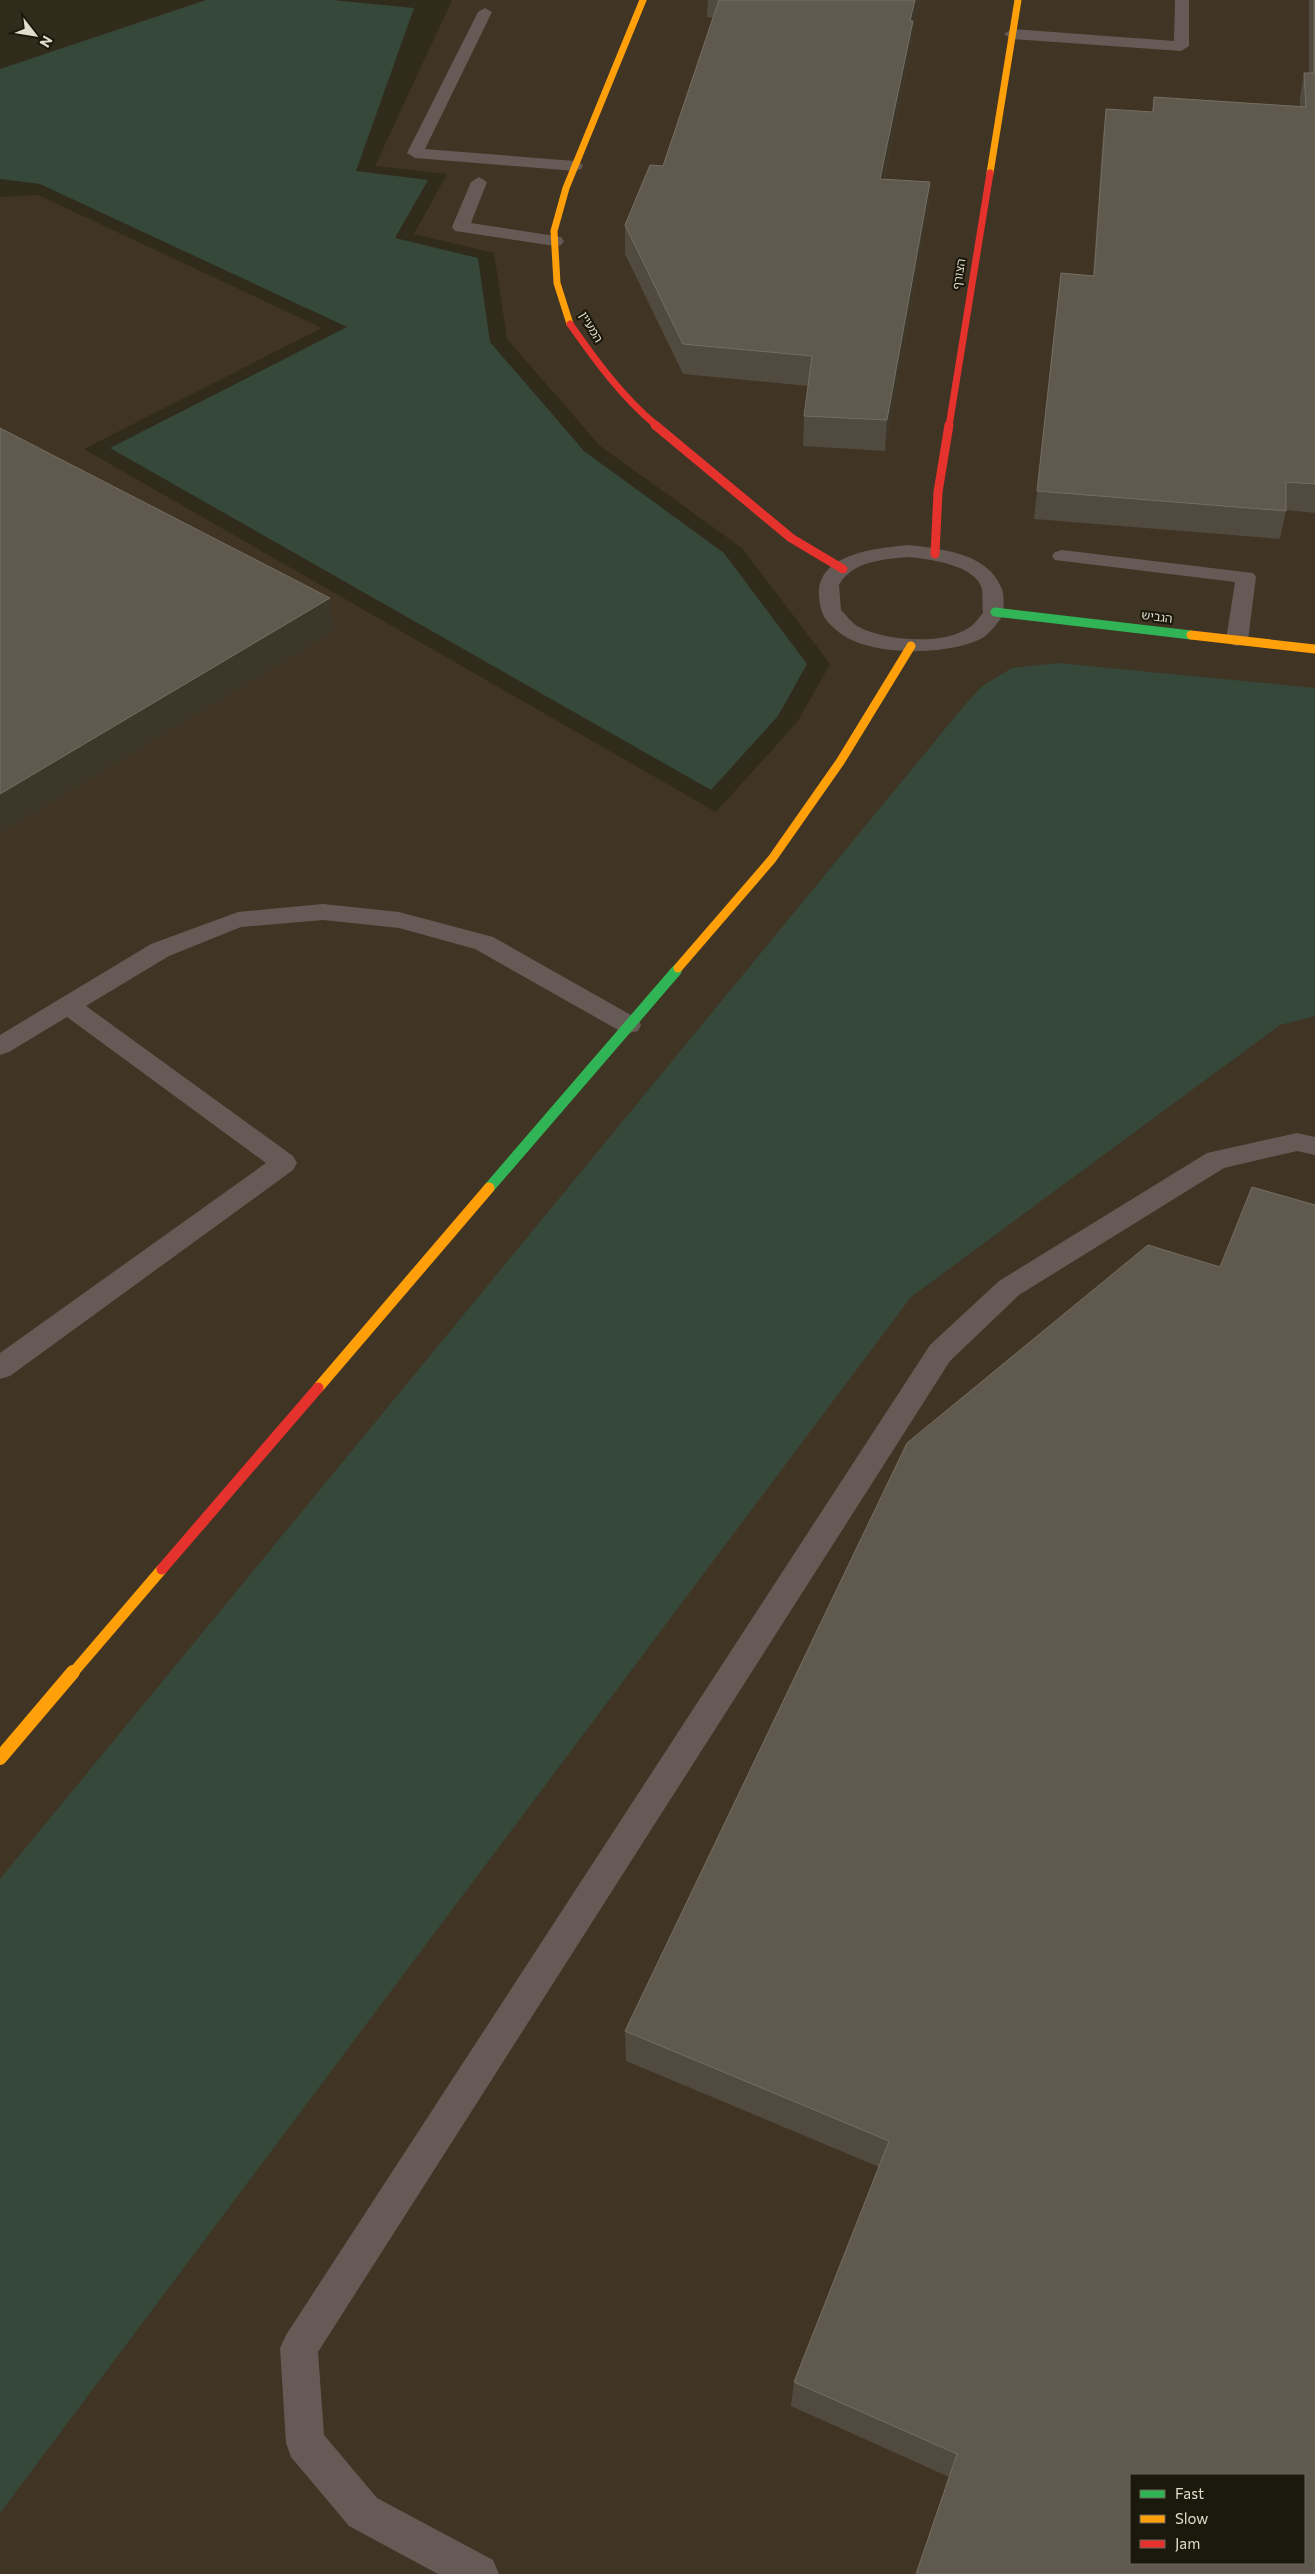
<svg xmlns="http://www.w3.org/2000/svg" width="1315" height="2574" viewBox="0 0 1315 2574" font-family="Commissioner,'Noto Sans Hebrew',sans-serif">
	<style>
		.industrial { fill: #403425; fill-rule: evenodd }
		.green { fill: #35483a }
		.lines { fill: none; stroke-linecap: round; stroke-linejoin: round }
		.lane { fill: #665a56; fill-rule: evenodd }
		.street { fill: #665a56; fill-rule: evenodd }
		.fast-far1 { stroke: #30b455; stroke-width: 9 }
		.fast { stroke: #30b455; stroke-width: 11 }
		.slow-far3 { stroke: #ff9f0a; stroke-width: 7 }
		.slow-far2 { stroke: #ff9f0a; stroke-width: 9 }
		.slow-far1 { stroke: #ff9f0a; stroke-width: 11 }
		.slow { stroke: #ff9f0a; stroke-width: 14 }
		.jam-far2 { stroke: #e5322d; stroke-width: 7 }
		.jam-far1 { stroke: #e5322d; stroke-width: 9 }
		.jam { stroke: #e5322d; stroke-width: 11 }
		.wall { fill: #504a3f }
		.shaded-wall { fill: #3d372a }
		.building { fill: #605a4e; stroke: #746e62; fill-rule: evenodd }
		.labels { text-anchor: middle; stroke-width: 4.5; stroke-linejoin: round; paint-order: stroke }
		.far-street-label { font-size: 12px; fill: #e1ddcc; stroke: #1b180c }
	</style>
	<rect width="100%" height="100%" fill="#302b1b"/>
	<path class="industrial" d="M452,0H1315V2574H0V197L38,195L322,328L84,449L716,812L798,721L830,664L742,548L600,446L507,339L494,253L414,234L447,174L375,166ZM1131,2475H1304V2563H1131Z"/>
	<path class="green" d="M206,0H332L414,8L356,171L428,180L395,238L478,258L490,342L584,451L724,553L807,664L778,716L711,790L110,448L347,327L40,184L0,179V69Z
		M1058,663L1315,688V1016L1280,1025L911,1297L0,2513V1879L963,707L982,686L1012,668Z"/>
	<g class="lines">
		<path class="lane" d="M1175,0H1189V46L1181,51L1012,39L1004,34L1012,29L1174,41Z
			M485,8L492,12L425,149L575,161L581,163L583,166L581,169L575,171L415,158L407,153L478,12Z
			M479,177L487,182L471,223L555,236L561,237L564,241L561,245L555,246L455,231L452,227L471,182Z
			M1062,550L1253,573L1256,577L1248,640L1244,644L1237,646L1230,644L1226,640L1235,582L1055,560L1052,556L1055,552Z
			M323,904L399,912L493,937L638,1019L641,1025L638,1031L629,1033L620,1031L475,949L399,928L323,920L241,927L169,956L86,1006L293,1156L297,1163L293,1170L10,1376L0,1379V1353L266,1163L67,1017L9,1052L0,1055V1035L151,944L238,912Z
			M1297,1133L1315,1137V1155L1297,1151L1224,1168L1019,1295L950,1361L318,2352L324,2435L377,2498L493,2560L499,2574H438L349,2526L291,2457L286,2443L280,2348L286,2335L930,1345L999,1281L1207,1153Z"/>
		<path class="street" d="M909,545C941,549 987,553 1001,587C1005,594 1003,606 1004,614C999,621 991,632 984,637C952,656 870,657 840,633C825,621 820,614 819,595C817,553 878,548 909,545ZM909,557C929,559 976,565 982,589C983,596 982,605 983,613C979,617 975,624 970,627C944,646 884,641 857,626C851,622 846,615 841,610L839,585C852,561 885,559 909,557Z"/>
		<path class="fast-far1" d="M995,612L1191,635
			M674,972L678,968"/>
		<path class="fast" d="M489,1188L676,971"/>
		<path class="slow-far3" d="M990,173L1018,0
			M570,324L557,283L554,231L566,188L643,0"/>
		<path class="slow-far2" d="M1191,635L1315,649
			M678,968L772,859L840,762L911,646"/>
		<path class="slow-far1" d="M318,1388L489,1188
			M72,1674L162,1569"/>
		<path class="slow" d="M0,1758L73,1672"/>
		<path class="jam-far2" d="M570,324C596,361 622,397 657,426
			M949,426L990,173"/>
		<path class="jam-far1" d="M655,425L791,538L843,569
			M935,554L938,492L949,425"/>
		<path class="jam" d="M162,1569L318,1388"/>
	</g>
	<path class="wall" d="M708,0H920L912,35L911,48L884,179L930,182L928,210L885,451L803,446L804,416L808,386L683,374L625,254V225L663,166L713,18L707,17Z
		M1309,0H1315V513L1286,510L1280,539L1034,519L1061,273L1093,276L1103,135L1106,109L1152,112L1154,97L1300,106V98L1304,73H1309Z
		M907,1443L1315,2574L949,2477L791,2406L794,2382L879,2167L626,2061L625,2031Z"/>
	<path class="shaded-wall" d="M915,0H920L912,35L911,48L878,207L880,179L910,21Z
		M930,182L928,210L885,451L887,420Z
		M330,598L334,632L0,834V794Z"/>
	<path class="building" d="M719,0H915L910,21H913L880,179L930,182L887,420L804,416L812,356L683,344L625,225L650,165L663,166Z
		M1314,0H1315V484L1286,482V511L1037,491L1061,273L1094,276L1106,109L1153,112L1154,97L1306,107L1304,73H1314Z
		M0,428L330,598L0,794Z
		M1252,1187L1315,1205V2574H916L957,2454L794,2382L889,2141L625,2031L907,1443L1148,1245L1220,1267ZM1131,2475H1304V2563H1131Z"/>
	<g class="labels">
		<g class="far-street-label">
			<text transform="translate(959 274) rotate(-81)" y="4">הצורף</text>
			<text transform="translate(591 327) rotate(59)" y="4">המעיין</text>
			<text transform="translate(1157 617) rotate(7)" y="4">הגביש</text>
		</g>
	</g>
	<rect x="1130" y="2474" width="175" height="90" fill="#1b180c" stroke="#6a6759"/>
	<rect x="1140" y="2490" width="25" height="8" fill="#30b455" stroke="#6a6759"/>
	<text x="1175" y="2499" font-size="15" fill="#e1ddcc">Fast</text>
	<rect x="1140" y="2515" width="25" height="8" fill="#ff9f0a" stroke="#6a6759"/>
	<text x="1175" y="2524" font-size="15" fill="#e1ddcc">Slow</text>
	<rect x="1140" y="2540" width="25" height="8" fill="#e5322d" stroke="#6a6759"/>
	<text x="1175" y="2549" font-size="15" fill="#e1ddcc">Jam</text>
	<g transform="translate(35 35) rotate(121)" stroke="#1b180c" stroke-width="4" paint-order="stroke">
	<path d="M0-4L9 19L0 12L-9 19Z" fill="#e1ddcc"/>
	<text y="-8" font-size="14" font-weight="bold" text-anchor="middle" fill="#e1ddcc">N</text>
	</g>
</svg>
